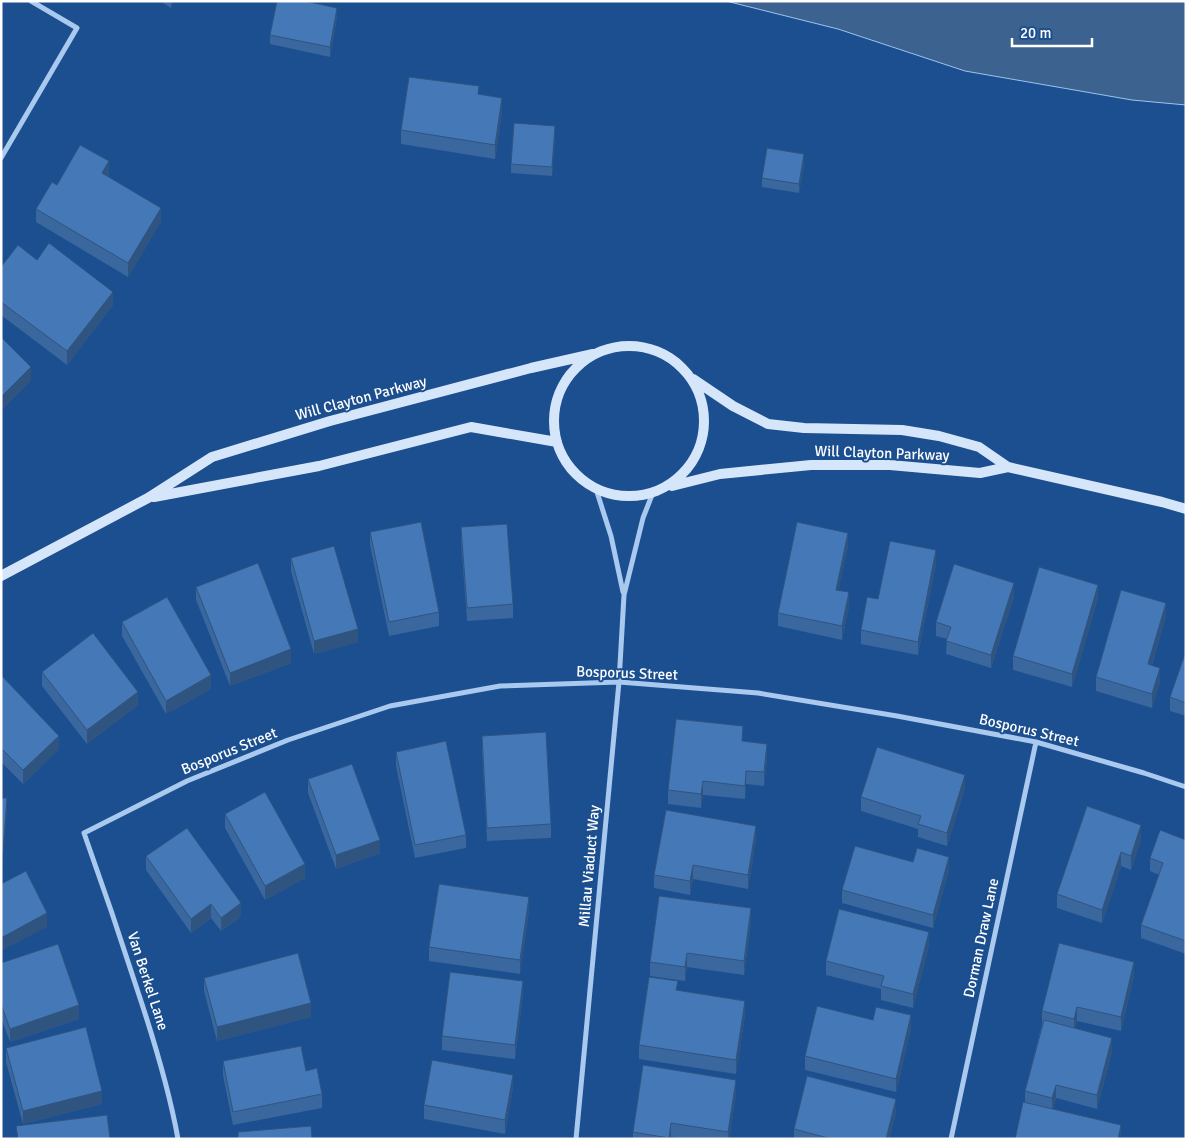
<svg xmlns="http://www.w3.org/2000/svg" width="1187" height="1140" viewBox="0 0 1187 1140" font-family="Signika,sans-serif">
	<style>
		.water { fill: #3c6290; stroke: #9cc4f0 }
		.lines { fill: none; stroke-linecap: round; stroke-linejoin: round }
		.street { stroke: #a9c9ee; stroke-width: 5 }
		.secondary { stroke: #d6e6fa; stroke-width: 10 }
		.wall { fill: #3a679d }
		.shaded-wall { fill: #305480 }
		.building { fill: #4478b7; stroke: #305480 }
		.labels { text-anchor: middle; stroke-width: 4; stroke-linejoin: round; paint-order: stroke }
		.street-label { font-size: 15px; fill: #fff; stroke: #1b4f8f }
	</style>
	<rect width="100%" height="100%" fill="#1b4f8f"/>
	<path class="water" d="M726,1H1186V105L1132,100L965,71L838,29Z"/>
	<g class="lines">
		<path class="street" d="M1,158L77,28L31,1
			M596,489L611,536L623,592
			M178,1139C169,1089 154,1040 138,992C121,939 103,886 84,833L187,781L288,740L390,706L500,686L619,682L758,693L897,716L1036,742L1144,773L1186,787
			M576,1139L619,682L624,595L643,518L652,495
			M951,1139L1036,742"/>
		<path class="secondary" d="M554 421a75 75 0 1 1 150 0a75 75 0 1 1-150 0Z
			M693,379L733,406L768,424L804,428L902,430L939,436L979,447L1008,467L1162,502L1186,509
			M672,486L720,474L811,465H890L980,473L1008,467
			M154,497L319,466L471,427L557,442
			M1,576L148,498L212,457L330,421L531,368L593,354"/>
	</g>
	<path class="wall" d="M160,1H174L171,8Z
		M337,17L330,57L270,44V35Z
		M479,95L502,112L495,159L401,144V130Z
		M555,136L552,176L511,173V164Z
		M804,163L799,193L762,187V178Z
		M109,175L108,176L161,221L128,277L36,222V209L57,185Z
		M37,260L113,305L67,365L1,315V267Z
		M461,527L513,604V618L467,621L461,541Z
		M370,532L439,612V626L389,636L370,545Z
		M848,546L838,590L849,606L842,640L778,626V613Z
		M291,558L358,642L314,654L291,571Z
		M936,564L918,655L861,644V630L878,599Z
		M196,587L291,663L230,686L196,600Z
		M1014,597L991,668L946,654L947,639L936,636V622Z
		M1098,598L1072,687L1013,670V656Z
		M1166,616L1152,665L1160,682L1152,708L1096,691V677Z
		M122,622L211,689L166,714L122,636Z
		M1186,651V716L1170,711V697Z
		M42,672L138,705L87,744L42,686Z
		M1,675L59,749L23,784L1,762Z
		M482,736L551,824V838L487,841L482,749Z
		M743,741L767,758L764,786L746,784L745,799L703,795L701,808L668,804V790Z
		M396,752L466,835V848L415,858L396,766Z
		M308,779L380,853L336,869L308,793Z
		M965,788L947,846L918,837V829L861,811V797Z
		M225,814L305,878L265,900L225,828Z
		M756,839L748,889L693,879L690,895L654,888V875Z
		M1141,839L1131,870L1121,866L1102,923L1057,908V894Z
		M1186,840V954L1141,938V925L1159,875L1150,871V858Z
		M146,856L241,917L221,931L211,918L191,933L146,870Z
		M913,862L949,870L933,928L842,903V890Z
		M529,911L520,974L429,961V947Z
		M751,922L744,975L687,967L685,981L650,976V962Z
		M929,946L913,1008L881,1000V989L826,975V961Z
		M1,963L79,1019L10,1042L1,1018Z
		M1134,976L1121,1031L1077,1021L1075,1028L1112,1052L1097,1109L1056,1098L1053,1109L1025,1103V1091L1042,1024V1011Z
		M204,978L311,1017L217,1041L204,991Z
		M678,991L745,1015L736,1074L639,1059V1045Z
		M523,995L515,1059L442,1050V1036Z
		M873,1020L911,1029L896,1092L805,1070V1056Z
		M6,1048L102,1104L23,1124L6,1062Z
		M223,1061L306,1071L322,1094V1108L233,1125L223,1075Z
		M513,1088L505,1134L424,1119V1105Z
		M736,1094L729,1139H685L671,1137V1139H633V1132Z
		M896,1113L889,1139H794V1129Z"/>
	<path class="shaded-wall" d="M171,1H174L171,8Z
		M337,8V17L330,57V47Z
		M502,98V112L495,159V145Z
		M555,126V136L552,176V167Z
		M804,154V163L799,193V184Z
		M109,161V175L102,186V173Z
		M161,208V221L128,277V263Z
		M113,292V305L67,365V351Z
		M31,367V381L1,411V397Z
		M848,533V546L836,604V590Z
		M936,550V564L918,655V642Z
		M1014,583V597L991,668V655Z
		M1098,585V598L1072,687V674Z
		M849,592V606L842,640V626Z
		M1166,603V616L1148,678V664Z
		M358,629V642L314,654V641Z
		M291,649V663L230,686V673Z
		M1160,668V682L1152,708V694Z
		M211,675V689L166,714V701Z
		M138,692V705L87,744V730Z
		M59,736V749L23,784V770Z
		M767,744V758L764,786V772Z
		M746,771V784L745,799V786Z
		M965,775V788L947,846V833Z
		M703,781V795L701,808V794Z
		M7,798V812L2,876V863Z
		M1141,825V839L1131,870V856Z
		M756,826V839L748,889V875Z
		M380,840V853L336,869V855Z
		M1121,852V866L1102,923V910Z
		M949,857V870L933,928V915Z
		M305,864V878L265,900V886Z
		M693,865V879L690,895V881Z
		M529,897V911L520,974V960Z
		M241,903V917L221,931V918Z
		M211,904V918L191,933V919Z
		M751,908V922L744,975V961Z
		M47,913V927L1,951V938Z
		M929,932V946L913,1008V994Z
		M687,953V967L685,981V967Z
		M1134,962V976L1121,1031V1017Z
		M523,981V995L515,1059V1045Z
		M745,1001V1015L736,1074V1060Z
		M311,1003V1017L217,1041V1027Z
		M79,1005V1019L10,1042V1029Z
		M1077,1007V1021L1074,1032V1019Z
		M911,1015V1029L896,1092V1079Z
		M1112,1038V1052L1097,1109V1095Z
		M513,1075V1088L505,1134V1120Z
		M736,1080V1094L729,1139H728V1132Z
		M1056,1085V1098L1052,1112V1098Z
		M102,1091V1104L23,1124V1111Z
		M896,1099V1113L889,1139H886Z
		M671,1123V1139H669Z
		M1121,1125V1138L1118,1139Z"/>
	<path class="building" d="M277,1H305L337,8L330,47L270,35Z
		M409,77L479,86L478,94L502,98L495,145L401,130Z
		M514,123L555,126L552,167L511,164Z
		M80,145L109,161L102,173L161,208L128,263L36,209L52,182L57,185Z
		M767,148L804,154L799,184L762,178Z
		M49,243L113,292L67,351L1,302V267L18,245L37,260Z
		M1,337L31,367L1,397Z
		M421,522L439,612L389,622L370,532Z
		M797,522L848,533L836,590L849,592L842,626L778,613Z
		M507,524L513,604L467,608L461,527Z
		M890,541L936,550L918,642L861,630L867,597L878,599Z
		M334,546L358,629L314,641L291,558Z
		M258,563L291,649L230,673L196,587Z
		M954,564L1014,583L991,655L946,641L951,627L936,622Z
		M1039,567L1098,585L1072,674L1013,656Z
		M1121,590L1166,603L1148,664L1160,668L1152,694L1096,677Z
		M167,597L211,675L166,701L122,622Z
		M93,633L138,692L87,730L42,672Z
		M1186,651V703L1170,697Z
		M1,675L59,736L23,770L1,748Z
		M676,719L743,726L742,741L767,744L764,772L746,771L745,786L703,781L701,794L668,790Z
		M546,732L551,824L487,828L482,736Z
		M446,741L466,835L415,845L396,752Z
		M877,747L965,775L947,833L918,824L921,816L861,797Z
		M352,764L380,840L336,855L308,779Z
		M265,792L305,864L265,886L225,814Z
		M1,798H7L2,863H1Z
		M1087,806L1141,825L1131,856L1121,852L1102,910L1057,894Z
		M666,810L756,826L748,875L693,865L690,881L654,875Z
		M187,828L241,903L221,918L211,904L191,919L146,856Z
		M1160,830L1186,840V941L1141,925L1163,863L1150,858Z
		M855,846L913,862L917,848L949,857L933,915L842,890Z
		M26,871L47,913L1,938V884Z
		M439,884L529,897L520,960L429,947Z
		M659,896L751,908L744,961L687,953L685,967L650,962Z
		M839,909L929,932L913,994L881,986L884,976L826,961Z
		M1059,943L1134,962L1121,1017L1077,1007L1074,1019L1042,1011Z
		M58,944L79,1005L10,1029L1,1004V963Z
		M298,953L311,1003L217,1027L204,978Z
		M450,972L523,981L515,1045L442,1036Z
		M649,977L678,981L676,990L745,1001L736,1060L639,1045Z
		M817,1006L873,1020L876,1007L911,1015L896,1079L805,1056Z
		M1044,1020L1112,1038L1097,1095L1056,1085L1052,1098L1025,1091Z
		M86,1027L102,1091L23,1111L6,1048Z
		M301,1046L306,1071L317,1068L322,1094L233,1112L223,1061Z
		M432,1060L513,1075L505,1120L424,1105Z
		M643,1065L736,1080L728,1132L671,1123L669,1138L633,1132Z
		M807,1076L896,1099L886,1139H832L794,1129Z
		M1023,1102L1121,1125L1118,1139H1015Z
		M107,1115L110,1139H18L16,1126Z
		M311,1126L312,1139H238V1132Z"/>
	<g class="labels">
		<g class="street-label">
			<text transform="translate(361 398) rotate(-15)" y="5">Will Clayton Parkway</text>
			<text transform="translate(882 453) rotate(2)" y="5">Will Clayton Parkway</text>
			<text transform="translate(627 673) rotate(2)" y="5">Bosporus Street</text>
			<text transform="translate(1029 730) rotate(13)" y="5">Bosporus Street</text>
			<text transform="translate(229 751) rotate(-22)" y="5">Bosporus Street</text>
			<text transform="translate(589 866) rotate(-85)" y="5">Millau Viaduct Way</text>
			<text transform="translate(981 938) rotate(-78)" y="5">Dorman Draw Lane</text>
			<text transform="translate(148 981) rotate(72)" y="5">Van Berkel Lane</text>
		</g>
	</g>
	<rect width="1187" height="1140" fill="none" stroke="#ffffff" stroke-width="5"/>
	<path d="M1012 38v8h80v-8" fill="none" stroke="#ffffff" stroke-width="2.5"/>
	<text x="1020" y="38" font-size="15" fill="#ffffff" stroke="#1b4f8f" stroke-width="4" paint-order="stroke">20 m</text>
</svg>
